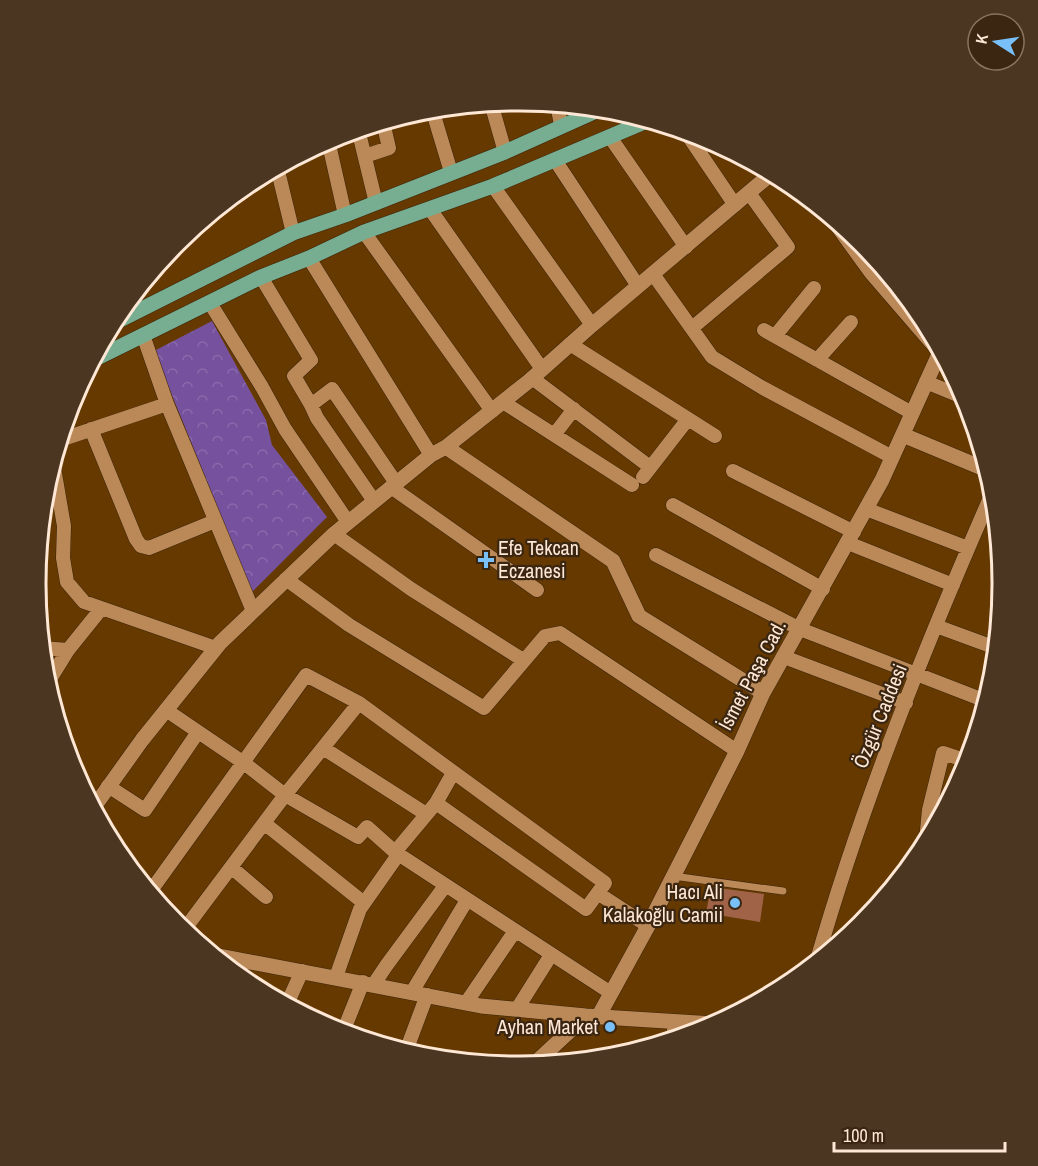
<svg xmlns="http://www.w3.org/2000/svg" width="1038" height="1166" viewBox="0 0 1038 1166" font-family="'Archivo Narrow',sans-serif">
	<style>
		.park { fill: url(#park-crowns) }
		.building { fill: #a06348 }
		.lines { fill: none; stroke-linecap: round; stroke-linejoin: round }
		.lane-casing { stroke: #3d250b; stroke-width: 8 }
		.street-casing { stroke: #3d250b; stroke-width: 15 }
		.secondary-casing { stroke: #3d250b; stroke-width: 16 }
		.primary-casing { stroke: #3d250b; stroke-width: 16 }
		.lane { stroke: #bb8958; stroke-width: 7 }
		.street { stroke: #bb8958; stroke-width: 14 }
		.secondary { stroke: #bb8958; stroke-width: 15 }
		.primary { stroke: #77ad90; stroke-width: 15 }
		.poi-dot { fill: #79bff8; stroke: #3b2612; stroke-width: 2 }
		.labels { text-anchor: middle; stroke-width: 4.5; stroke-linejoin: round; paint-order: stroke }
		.poi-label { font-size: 20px; fill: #fee8d5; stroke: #3b2612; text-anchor: end }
		.street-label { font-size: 20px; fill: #fee8d5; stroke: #3b2612 }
		.rim { fill: none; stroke: #fee8d5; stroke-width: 3 }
	</style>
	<defs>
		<pattern id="park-crowns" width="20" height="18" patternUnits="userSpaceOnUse" patternTransform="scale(1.5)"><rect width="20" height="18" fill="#75519e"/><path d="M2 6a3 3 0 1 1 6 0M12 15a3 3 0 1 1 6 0" fill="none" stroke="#8a6aab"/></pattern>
	</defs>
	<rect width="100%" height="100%" fill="#653900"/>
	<path class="park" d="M212,321L266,420L272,445L327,517L252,592L154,351Z"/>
	<path class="building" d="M711,887L764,894L760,922L706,913Z"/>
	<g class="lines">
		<defs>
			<path id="lane" d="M128,302L131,315
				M673,876L783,891"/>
			<path id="street" d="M491,103L505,152
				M557,104L561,125
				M432,109L451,172
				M358,129L376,203
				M685,131L735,205
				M610,137L686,247
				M328,140L345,215
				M365,156L389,148L383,122
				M555,160L638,286
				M277,167L293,233
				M493,186L592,325
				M430,209L542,369
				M829,215L871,273L940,353
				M364,232L492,411
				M309,258L431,455
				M653,274L712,357L763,388L892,457
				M261,277L311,360L294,376L311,405L332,389L396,483
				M210,303L262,387L285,429L348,522
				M692,328L788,247L749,193
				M764,330L912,413
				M143,335L167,404L253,611
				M775,336L814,288
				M570,344L715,436
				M817,360L851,322
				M532,378L650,467
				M926,382L965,398
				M503,402L632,485
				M311,405L317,418L374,501
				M91,429L136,539L141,546L149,548L215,521
				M554,435L574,409
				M60,440L167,404
				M53,462L64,526L63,558L67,582L84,602L216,648
				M733,471L854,532
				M643,477L688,419
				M391,487L537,590
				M673,505L823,589
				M866,509L968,548
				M334,534L411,589L523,660
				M848,543L953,585
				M656,555L800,629L986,701
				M286,579L349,625L484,708L545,636L560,633L737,751
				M936,626L996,648
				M42,648L68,650
				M784,657L906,703
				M47,684L68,650L101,609
				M166,710L244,763L285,795L358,837L367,827L395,852L611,993
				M323,748L426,814
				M108,786L145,810L198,732
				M264,823L364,903
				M926,841L929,810L943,753L967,761
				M395,852L436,803L453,773
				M231,867L266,897
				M150,892L306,675L359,703L605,883L586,909L436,803
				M599,894L648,926
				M184,930L285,795L359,703
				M817,960C863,800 926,644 993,491
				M336,977L360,909L398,855
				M374,984L386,966L445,886
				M412,992L467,900
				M466,1003L515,931
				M287,1004L302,971
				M517,1009L551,955
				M343,1032L363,982
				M672,1039L676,1022
				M406,1051L427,995"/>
			<path id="secondary" d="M903,435L987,470
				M446,447L613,561L639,616L763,693
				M94,807L142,740L220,643L334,534L431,455L446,447L529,381L592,325L772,173
				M214,955L481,1006L586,1016L714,1024
				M598,1017L648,926L737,751L763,693L882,480L940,352
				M534,1064L586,1016"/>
			<path id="primary" d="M112,324L293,233L345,215L505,152L603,108
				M93,360L261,277L309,258L364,232L493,186L649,120"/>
		</defs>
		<use href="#lane" class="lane-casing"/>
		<use href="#street" class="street-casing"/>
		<use href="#secondary" class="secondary-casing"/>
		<use href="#primary" class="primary-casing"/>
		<use href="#lane" class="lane"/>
		<use href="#street" class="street"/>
		<use href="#secondary" class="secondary"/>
		<use href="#primary" class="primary"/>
	</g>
	<g class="poi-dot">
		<path d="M483 551h6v6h6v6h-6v6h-6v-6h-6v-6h6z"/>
		<circle cx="735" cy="903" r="6"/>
		<circle cx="610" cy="1027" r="6"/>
	</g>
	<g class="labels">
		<g class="poi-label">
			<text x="498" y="555" text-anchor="start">Efe Tekcan<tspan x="498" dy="23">Eczanesi</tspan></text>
			<text x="723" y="899">Hacı Ali<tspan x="723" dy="23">Kalakoğlu Camii</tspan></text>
			<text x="598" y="1034">Ayhan Market</text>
		</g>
		<g class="street-label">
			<text transform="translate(752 675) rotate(-62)" y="7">İsmet Paşa Cad.</text>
			<text transform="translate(880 716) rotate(-68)" y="7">Özgür Caddesi</text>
		</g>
	</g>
	<path d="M0 0H1038V1166H0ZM518 111H520A472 472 0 0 1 992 583V584A472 472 0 0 1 520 1056H518A472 472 0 0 1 46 584V583A472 472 0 0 1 518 111Z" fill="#4b3622" fill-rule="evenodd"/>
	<path class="rim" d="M518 111H520A472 472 0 0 1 992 583V584A472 472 0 0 1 520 1056H518A472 472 0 0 1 46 584V583A472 472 0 0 1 518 111Z"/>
	<g transform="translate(996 42) rotate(282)"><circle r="28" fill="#3b2612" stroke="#897460" stroke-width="1.5"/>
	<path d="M0-4.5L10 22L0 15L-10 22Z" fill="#79bff8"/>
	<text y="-9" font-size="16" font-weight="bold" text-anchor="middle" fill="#fee8d5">K</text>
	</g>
	<path d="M834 1142v9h171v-9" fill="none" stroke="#fee8d5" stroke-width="3"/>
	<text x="843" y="1142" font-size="18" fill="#fee8d5" stroke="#3b2612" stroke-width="4.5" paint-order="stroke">100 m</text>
</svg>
